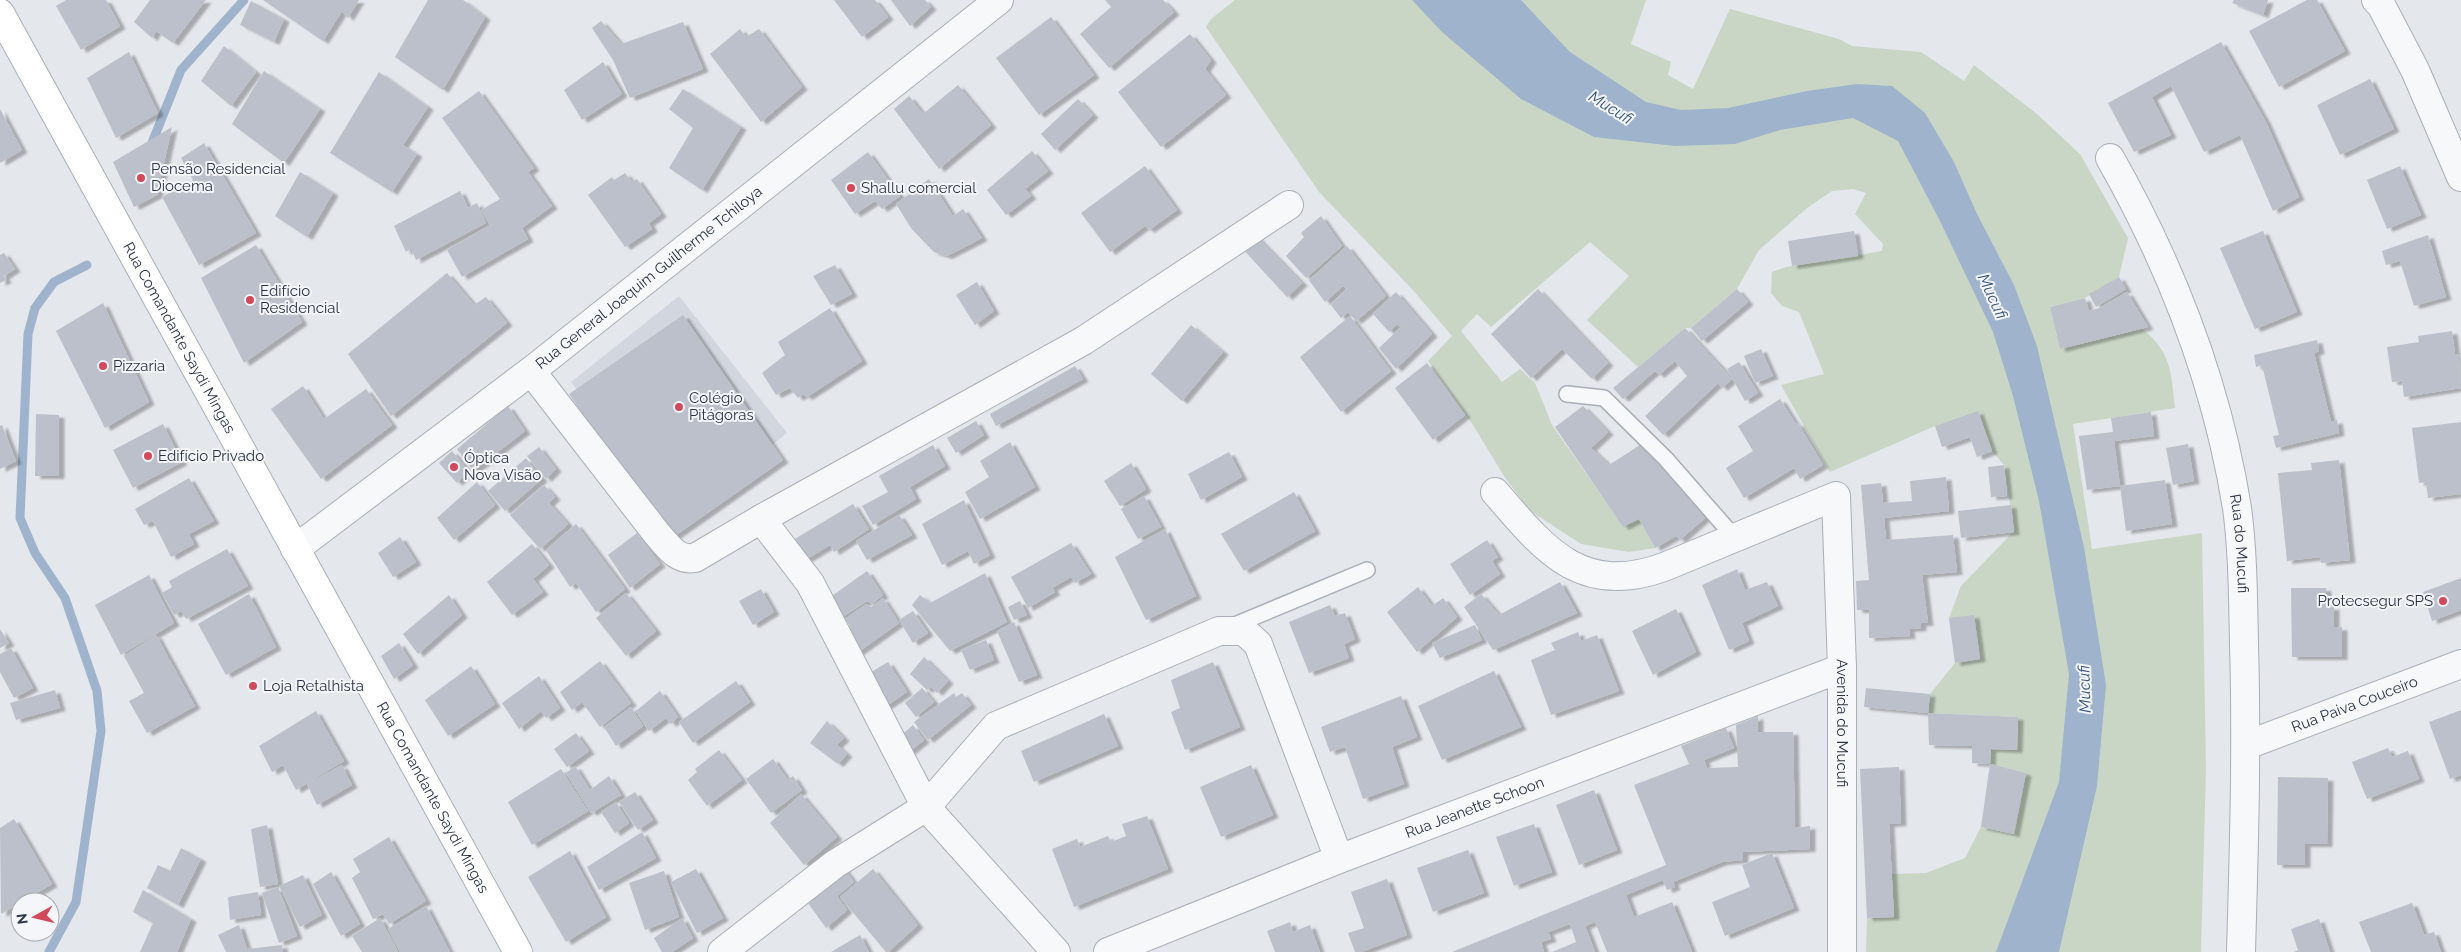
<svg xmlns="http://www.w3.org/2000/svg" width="2461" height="952" viewBox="0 0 2461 952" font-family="Raleway,sans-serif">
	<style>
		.built { fill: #d2d6de }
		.green { fill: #c9d6c5 }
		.water { fill: #9fb4cc }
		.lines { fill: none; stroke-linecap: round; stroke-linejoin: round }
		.stream { stroke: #9fb4cc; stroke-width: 9 }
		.building { fill: #bbc0ca; filter: url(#shadow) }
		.lane-casing { stroke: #a9aeb7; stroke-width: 18 }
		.street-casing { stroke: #a9aeb7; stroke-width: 30 }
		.secondary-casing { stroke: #a9aeb7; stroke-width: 30 }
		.lane { stroke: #f7f8fa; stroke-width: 15 }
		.street { stroke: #f7f8fa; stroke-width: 28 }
		.secondary { stroke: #fff; stroke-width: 28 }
		.poi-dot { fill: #d1495b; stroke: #f4f6f9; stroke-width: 2 }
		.labels { text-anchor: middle; stroke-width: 4; stroke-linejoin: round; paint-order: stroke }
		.poi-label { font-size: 15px; fill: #2b3445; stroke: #f4f6f9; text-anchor: start }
		.street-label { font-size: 15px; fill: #2b3445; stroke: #f4f6f9 }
		.water-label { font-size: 16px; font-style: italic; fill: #34527a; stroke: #f4f6f9 }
	</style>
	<defs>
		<filter id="shadow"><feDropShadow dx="5.5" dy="3" stdDeviation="1" flood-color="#0004"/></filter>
	</defs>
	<rect width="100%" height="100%" fill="#e4e7ec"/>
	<path class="built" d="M679,296L787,433L679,519L571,382Z"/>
	<path class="green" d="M1235,0H1646L1631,44L1671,62L1668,75L1693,89L1730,9L1839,39L1852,46L1921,52L1964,81L1974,65L2037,114L2080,154L2128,238L2119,277L2085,298L2050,307L2060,349L2142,329C2172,352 2171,373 2175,408L2073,424L2092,549L2202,533L2206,769L2201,952H1866L1867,918L1894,917L1892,874L1926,873L1965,858L1981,827L2013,834L2026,773L1990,764L1991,749L2017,750L2018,717L1928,713L1930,694L1955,663L1949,618L1961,586L2014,531L2004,465L1992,451L1978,412L1935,426L1830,472L1781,385L1824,374L1799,312L1782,306L1771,293L1772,272L1786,267L1882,251L1883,244L1855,214L1866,193L1853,189L1832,191L1807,208L1759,250L1737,289L1691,328H1685L1638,367L1587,320L1629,276L1590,242L1491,327L1477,314L1461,331L1502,382L1520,369L1535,383L1552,425L1623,526L1639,519L1655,548L1629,552L1581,544L1529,510L1504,476L1473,425L1428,361L1452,336L1412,289L1319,192L1206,27L1211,19Z"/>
	<path class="water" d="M1412,0H1521L1570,52L1646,102L1681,110L1728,108L1807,91L1857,84L1892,86L1925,113L1954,162L1977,214L2014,285L2037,346L2084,547L2106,685L2097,786L2059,952H1996L2059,782L2069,674L2039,501L2013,396L1993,332L1939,219L1898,141L1853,118L1780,130L1735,144L1675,146L1594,137L1521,99L1442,32Z"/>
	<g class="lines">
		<path class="stream" d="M150,148L181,70L244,0
			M49,952L76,902L101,731L97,691L65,598L35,553L20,518L28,334L35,308L54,282L87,265"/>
	</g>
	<path class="building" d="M66,0H106L120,26L81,50L56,6Z
		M150,0H206L173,43L156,31L152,38L134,22Z
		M263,0H359L348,18L342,11L323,41Z
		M428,0H463L485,17L443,90L395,57Z
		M834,0H875L888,17L862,37Z
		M891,0H925L931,7L910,26Z
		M1105,0H1163L1174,12L1109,68L1080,34L1111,7Z
		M2234,0H2268L2263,15L2232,3Z
		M2307,0H2317L2345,51L2279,87L2249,31Z
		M251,1L284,19L274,42L240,25Z
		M1051,17L1094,75L1039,115L996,58Z
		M601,21L621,44L683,22L703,69L630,98L613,60L592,28Z
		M740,29L746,37L759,29L802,87L761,122L710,54Z
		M1190,34L1211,60L1205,69L1226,95L1161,147L1118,92Z
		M2221,42L2266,122L2299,197L2273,211L2240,135L2204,152L2171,86L2152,97L2171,135L2134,152L2108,103Z
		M224,46L256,72L231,106L201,81Z
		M129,52L158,113L116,138L87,78Z
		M603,62L622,94L582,120L564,90Z
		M264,71L320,109L284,163L232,124Z
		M379,72L428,107L403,145L417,154L392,192L330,153Z
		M2370,79L2394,129L2340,155L2317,105Z
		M958,85L991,125L939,169L894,109L909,96L923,114Z
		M683,89L741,127L702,190L669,168L693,128L669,109Z
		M479,91L534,168L528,172L552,206L522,228L528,239L462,277L447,250L490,225L481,210L500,199L442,118Z
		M1078,99L1093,115L1055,150L1041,134Z
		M0,109L22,150L0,163Z
		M172,127L157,195L134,207L113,162Z
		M204,143L256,233L199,265L162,197L193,180L181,158Z
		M1032,151L1048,171L1025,189L1031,196L1006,215L987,190Z
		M868,152L900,196L882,209L875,201L855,214L831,180Z
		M1145,166L1177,210L1149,230L1145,226L1110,252L1081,213Z
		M2400,166L2421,215L2387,229L2367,180Z
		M300,172L333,193L307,237L275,216Z
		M625,173L632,182L637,179L661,214L649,223L652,229L625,247L588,195L612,177L614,180Z
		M929,179L953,216L963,209L982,238L947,256L934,252L926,244L911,228L896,204Z
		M460,191L468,208L477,203L486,223L416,260L411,248L406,252L394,226Z
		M1321,216L1342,246L1306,278L1286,256L1304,237L1301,233Z
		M1854,231L1858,256L1792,266L1788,241Z
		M2263,231L2297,312L2255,329L2220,248Z
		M1253,233L1302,283L1287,297L1240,246Z
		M2428,235L2446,297L2414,306L2400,261L2386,265L2382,251Z
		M256,245L302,322L244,363L201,278Z
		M1347,246L1386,296L1356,321L1348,312L1341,318L1331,305L1346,289L1343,286L1325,302L1309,280Z
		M4,253L15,269L4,276L6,280L0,283V255Z
		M835,265L852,294L831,305L813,276Z
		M447,273L474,305L486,297L507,323L391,416L348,354Z
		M2119,277L2126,289L2096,307L2089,294Z
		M977,282L994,311L975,325L956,295Z
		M1538,289L1608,363L1592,379L1562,349L1531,378L1491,334Z
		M1737,289L1748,302L1702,341L1691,328Z
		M1396,292L1432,334L1396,369L1379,348L1401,327L1397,324L1389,332L1373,314Z
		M2127,292L2148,327L2060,349L2050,307L2085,298L2089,311L2099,308Z
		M103,303L149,402L105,428L56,331Z
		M830,308L862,361L807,397L803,394L798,398L790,388L776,395L762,373L785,355L778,342Z
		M683,315L783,460L669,540L569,394Z
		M1350,316L1391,371L1341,412L1300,357Z
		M1191,325L1223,352L1182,401L1151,374Z
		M1685,328L1732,379L1722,388L1718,383L1663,435L1645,416L1687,376L1675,361L1659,375L1655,371L1623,399L1613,388Z
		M2452,331L2455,354H2460L2461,388L2404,397L2402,381L2392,382L2387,347L2419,342L2418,336Z
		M2317,340L2319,351L2314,353L2331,422L2337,420L2339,433L2276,448L2273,436L2279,435L2262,365L2256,367L2254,355Z
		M1761,349L1773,376L1755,383L1744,356Z
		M1739,362L1758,393L1745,401L1727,369Z
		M1427,363L1465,415L1433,440L1395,388Z
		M1075,366L1083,379L996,426L990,414Z
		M303,386L324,419L366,389L392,425L321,479L271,409Z
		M1780,399L1796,424L1798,423L1823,465L1800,479L1794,468L1744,498L1726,468L1753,451L1738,426Z
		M508,406L525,431L473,471L457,449Z
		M1583,406L1608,432L1591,448L1609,465L1643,443L1705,518L1680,540L1676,536L1655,548L1639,519L1623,527L1555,427Z
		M1978,411L1992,451L1977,457L1970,437L1942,447L1935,426Z
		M2151,412L2154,436L2114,441L2120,486L2087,490L2079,436L2113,432L2111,418Z
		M36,414L59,415V476H35Z
		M976,421L984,435L956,453L947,438Z
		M2461,422V494L2428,498L2426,482L2419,483L2412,428Z
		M163,424L182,462L133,488L113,450Z
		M2,425L16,461L0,469V426Z
		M1010,442L1035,487L980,519L965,492L989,477L980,461Z
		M2188,444L2194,481L2173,485L2166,448Z
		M933,445L945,466L910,487L916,499L873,525L862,506L888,492L879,476Z
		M539,447L556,469L546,479L527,456Z
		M452,451L468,471L457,483L439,463Z
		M1229,452L1242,477L1201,500L1188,474Z
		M526,458L542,479L505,511L488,491Z
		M2339,460L2350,560L2321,563L2320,557L2287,561L2278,473L2312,470L2311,463Z
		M1131,463L1146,489L1120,506L1104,481Z
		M2004,465L2007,496L1991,497L1988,467Z
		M1946,477L1949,511L1884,518L1886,540L1953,535L1957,572L1922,575L1928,623H1921V628L1909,629L1910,636L1869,638V610H1857L1856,581L1869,580L1861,485L1881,483L1883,503L1912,501L1910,481Z
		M189,478L214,521L189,534L194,544L171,557L153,521L144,525L135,509Z
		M2165,480L2172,524L2126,531L2120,486Z
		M477,482L495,505L454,540L437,518Z
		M544,485L555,497L549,503L568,524L540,549L510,515Z
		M1294,492L1315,531L1244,571L1221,534Z
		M1144,496L1161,527L1138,539L1121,509Z
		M964,500L990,555L974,564L968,551L942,565L922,524Z
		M853,504L869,529L834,552L830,545L805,560L793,540Z
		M2011,505L2014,532L1961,538L1958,511Z
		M899,515L912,535L867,560L856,541Z
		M576,524L625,589L596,612L576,583L570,587L546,550Z
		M1165,529L1196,596L1146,620L1115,557Z
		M637,533L660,564L630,588L608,555Z
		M400,537L416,562L393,577L378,553Z
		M1487,540L1498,557L1492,561L1500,574L1470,595L1450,564Z
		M1071,543L1091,574L1075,583L1071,577L1052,588L1055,592L1028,608L1011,577Z
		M532,544L549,565L533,579L543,592L512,615L487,582Z
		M227,549L248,586L186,619L181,611L174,615L162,593L172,587L169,581Z
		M1737,569L1745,590L1767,582L1778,606L1742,623L1749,641L1729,650L1702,585Z
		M867,571L883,595L872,604L867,601L841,618L829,598Z
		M985,573L1007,622L950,651L912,605L920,595L930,603Z
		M149,575L174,623L121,655L95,605Z
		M2461,578V610L2432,621L2423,592Z
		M1560,582L1577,613L1493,650L1464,607L1481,594L1499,615Z
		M1418,587L1432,606L1443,598L1457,617L1417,652L1387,612Z
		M2291,588H2326V607H2334V628L2342,627V657H2292Z
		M761,589L774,612L753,625L739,601Z
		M626,593L656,631L626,656L596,618Z
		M249,594L276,647L226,675L198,624Z
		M449,595L462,615L418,654L403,634Z
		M883,598L899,623L857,653L841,632L850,626L845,619L866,604L871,607Z
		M1020,601L1027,615L1014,620L1008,607Z
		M1330,605L1335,616L1345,613L1355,639L1344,644L1349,658L1309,673L1289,622Z
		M1676,609L1696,652L1653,675L1632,631Z
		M913,611L928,633L913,643L899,620Z
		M1974,615L1980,659L1955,663L1949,618Z
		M1014,622L1037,675L1019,682L997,631Z
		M1475,625L1482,640L1440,658L1432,643Z
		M0,629L9,643L0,648Z
		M1578,632L1581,641L1597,635L1619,691L1551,715L1531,660L1555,650L1551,643Z
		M156,635L195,706L147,733L129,701L144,693L124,656Z
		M986,640L994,660L970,670L961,650Z
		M399,643L413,665L394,679L381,656Z
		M11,648L33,688L14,698L0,672V654Z
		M924,657L948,681L937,693L931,687L927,690L910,674Z
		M600,661L631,703L600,727L582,702L572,710L560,692Z
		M888,662L907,692L882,709L863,677Z
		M1213,662L1240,727L1185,750L1171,712L1180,708L1171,680Z
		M471,666L495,704L448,736L425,700Z
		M1494,671L1521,727L1442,760L1418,706Z
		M539,676L560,708L546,718L541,711L519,729L502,703Z
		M736,681L750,702L693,743L679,722Z
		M922,688L934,702L916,717L905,703Z
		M1866,688L1930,694L1928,713L1864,707Z
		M55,690L60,708L16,720L10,703Z
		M660,691L678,717L671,724L666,718L649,731L636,711Z
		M954,693L956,697L962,693L971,705L928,740L914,722Z
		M1401,696L1417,737L1392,747L1404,784L1363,799L1345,747L1330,752L1321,727Z
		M631,707L643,726L616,746L604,727Z
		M2461,710V775L2450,779L2429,722Z
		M316,711L344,761L296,790L283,765L272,772L259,746Z
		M1928,713L2018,717L2017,750L1991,749L1990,764L2026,773L2014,834L1981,827L1990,764L1972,763V746L1929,745Z
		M1104,714L1118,746L1034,782L1021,751Z
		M1758,716V732H1793L1795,828L1810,826V849L1743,852V860L1722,862L1673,882L1675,887L1667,890L1663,880L1626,895L1634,917L1672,902L1692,952H1607L1595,922L1585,926L1595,952H1552L1576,942L1570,924L1548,932L1551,939L1541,942L1544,952H1452L1666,865L1634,785L1689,764L1681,746L1726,728L1734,748L1704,760L1707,768L1738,767L1736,725Z
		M827,721L844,738L837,745L847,754L838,764L810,743Z
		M913,725L924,740L909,752L899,737Z
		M576,733L589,751L567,767L554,749Z
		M2388,748L2392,757L2408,751L2419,779L2367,799L2352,762Z
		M719,750L742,780L707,806L688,780L697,772L695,769Z
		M773,759L788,780L793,776L802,790L771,813L746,779Z
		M342,765L352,785L317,805L307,784Z
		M1251,765L1273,815L1221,837L1200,787Z
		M575,766L590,790L609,776L621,795L591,813L566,773Z
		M1899,767L1901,823L1889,824L1894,917L1867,918L1860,769Z
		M561,769L588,811L532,845L508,802Z
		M2278,777L2328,778L2327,844H2305V865H2277Z
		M1594,790L1617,850L1579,865L1556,805Z
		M635,792L653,820L638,830L619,802Z
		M801,794L837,837L804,865L770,823Z
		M616,802L629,823L615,833L601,812Z
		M1147,816L1168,869L1074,907L1052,849L1077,839L1080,847L1108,836L1111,842L1126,836L1122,824Z
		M14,819L52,884L1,914L0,828Z
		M1534,824L1552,872L1514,886L1496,837Z
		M267,825L278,884L260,887L251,829Z
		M642,832L656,858L599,890L587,867Z
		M389,837L426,901L389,924L383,914L373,919L352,878L360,872L353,859Z
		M181,848L201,859L178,905L147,888L158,865L170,871Z
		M1468,850L1484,893L1433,912L1417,868Z
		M570,851L606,917L566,942L528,877Z
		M1772,853L1794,908L1725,936L1712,902L1750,887L1742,865Z
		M841,865L854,882L837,896L847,910L826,928L803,896Z
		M696,869L723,918L697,933L671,882Z
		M873,869L918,925L888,952H886L840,897Z
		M664,871L679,917L645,930L629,883Z
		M331,872L360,924L341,936L313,884Z
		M303,875L322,915L300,927L279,886Z
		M1387,879L1407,935L1361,952H1355L1348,933L1364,928L1351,892Z
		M278,887L297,936L279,943L262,893Z
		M143,890L191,919L177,952H140L153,923L133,912Z
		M258,892L261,915L230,920L228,897Z
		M2412,903L2424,935L2434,932L2441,952H2371L2359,922Z
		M426,906L450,952H400L388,929Z
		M380,918L393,942L398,952H362L352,936Z
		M682,918L693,938L672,952H662L654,938Z
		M2319,919L2330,952H2294L2298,950L2291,929Z
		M1290,922L1293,932L1310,925L1320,952H1275L1267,931Z
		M239,925L247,949L282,945L283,952H226L218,935Z
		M860,935L869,952H831Z"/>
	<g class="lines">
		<defs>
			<path id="lane" d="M1567,394L1604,398L1666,459L1735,538
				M1230,627L1367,570"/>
			<g id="street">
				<path d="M2376,0L2381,5L2415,70L2461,177"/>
				<path id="s1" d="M2110,158C2172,267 2217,384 2237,508C2243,552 2243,599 2244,644C2247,747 2244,849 2241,952"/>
				<path d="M531,371L657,534C668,546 677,561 695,558L761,519L1083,341L1289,205"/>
				<path id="s2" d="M1495,492C1545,550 1581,597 1664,567L1836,496L1842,668V952"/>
				<path d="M761,519L810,583L926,807L1056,952"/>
				<path id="s3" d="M295,549L531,371L999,0"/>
				<path id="s4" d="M2247,745L2461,664"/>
				<path d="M722,952L835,864L926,807L996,726L1219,631H1244L1258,644L1339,859"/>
				<path id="s5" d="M1108,952L1339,859L1842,668"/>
			</g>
			<g id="secondary">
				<path id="s6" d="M0,13L518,952"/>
			</g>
		</defs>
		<use href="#lane" class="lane-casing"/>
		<use href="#street" class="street-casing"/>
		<use href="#secondary" class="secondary-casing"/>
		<use href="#lane" class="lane"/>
		<use href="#street" class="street"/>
		<use href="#secondary" class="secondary"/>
	</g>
	<g class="poi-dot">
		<circle cx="141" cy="178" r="5"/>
		<circle cx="851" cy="188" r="5"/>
		<circle cx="250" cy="300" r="5"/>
		<circle cx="103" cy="366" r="5"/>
		<circle cx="679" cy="407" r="5"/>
		<circle cx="148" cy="456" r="5"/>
		<circle cx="454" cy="467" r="5"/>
		<circle cx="2443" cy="601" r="5"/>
		<circle cx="253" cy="686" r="5"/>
	</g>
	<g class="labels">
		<g class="poi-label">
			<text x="151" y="174">Pensão Residencial<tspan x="151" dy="17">Diocema</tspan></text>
			<text x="861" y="193">Shallu comercial</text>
			<text x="260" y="296">Edifício<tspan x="260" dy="17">Residencial</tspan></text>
			<text x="113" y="371">Pizzaria</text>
			<text x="689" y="403">Colégio<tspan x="689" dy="17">Pitágoras</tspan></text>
			<text x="158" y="461">Edifício Privado</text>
			<text x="464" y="463">Óptica<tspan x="464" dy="17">Nova Visão</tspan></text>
			<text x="2433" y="606" text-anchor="end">Protecsegur SPS</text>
			<text x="263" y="691">Loja Retalhista</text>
		</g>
		<g class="street-label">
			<text dy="5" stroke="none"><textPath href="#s3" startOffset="446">Rua General Joaquim Guilherme Tchiloya</textPath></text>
			<text dy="5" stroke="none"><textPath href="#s6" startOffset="371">Rua Comandante Saydi Mingas</textPath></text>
			<text dy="5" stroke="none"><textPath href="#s1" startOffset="410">Rua do Mucufi</textPath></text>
			<text dy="5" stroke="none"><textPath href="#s4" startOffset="115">Rua Paiva Couceiro</textPath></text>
			<text dy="5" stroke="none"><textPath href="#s2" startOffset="615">Avenida do Mucufi</textPath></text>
			<text dy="5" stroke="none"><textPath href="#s6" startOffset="896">Rua Comandante Saydi Mingas</textPath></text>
			<text dy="5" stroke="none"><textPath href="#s5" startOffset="394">Rua Jeanette Schoon</textPath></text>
		</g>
		<g class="water-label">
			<text transform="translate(1611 107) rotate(32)" y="6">Mucufi</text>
			<text transform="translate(1993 296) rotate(65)" y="6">Mucufi</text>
			<text transform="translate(2084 689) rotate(-92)" y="6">Mucufi</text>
		</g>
	</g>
	<g transform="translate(35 917) rotate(262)"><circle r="24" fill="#f4f6f9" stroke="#a4a8b1"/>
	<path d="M0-4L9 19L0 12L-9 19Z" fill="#d1495b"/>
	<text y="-8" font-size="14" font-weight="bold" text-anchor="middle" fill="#2b3445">N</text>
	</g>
</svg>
